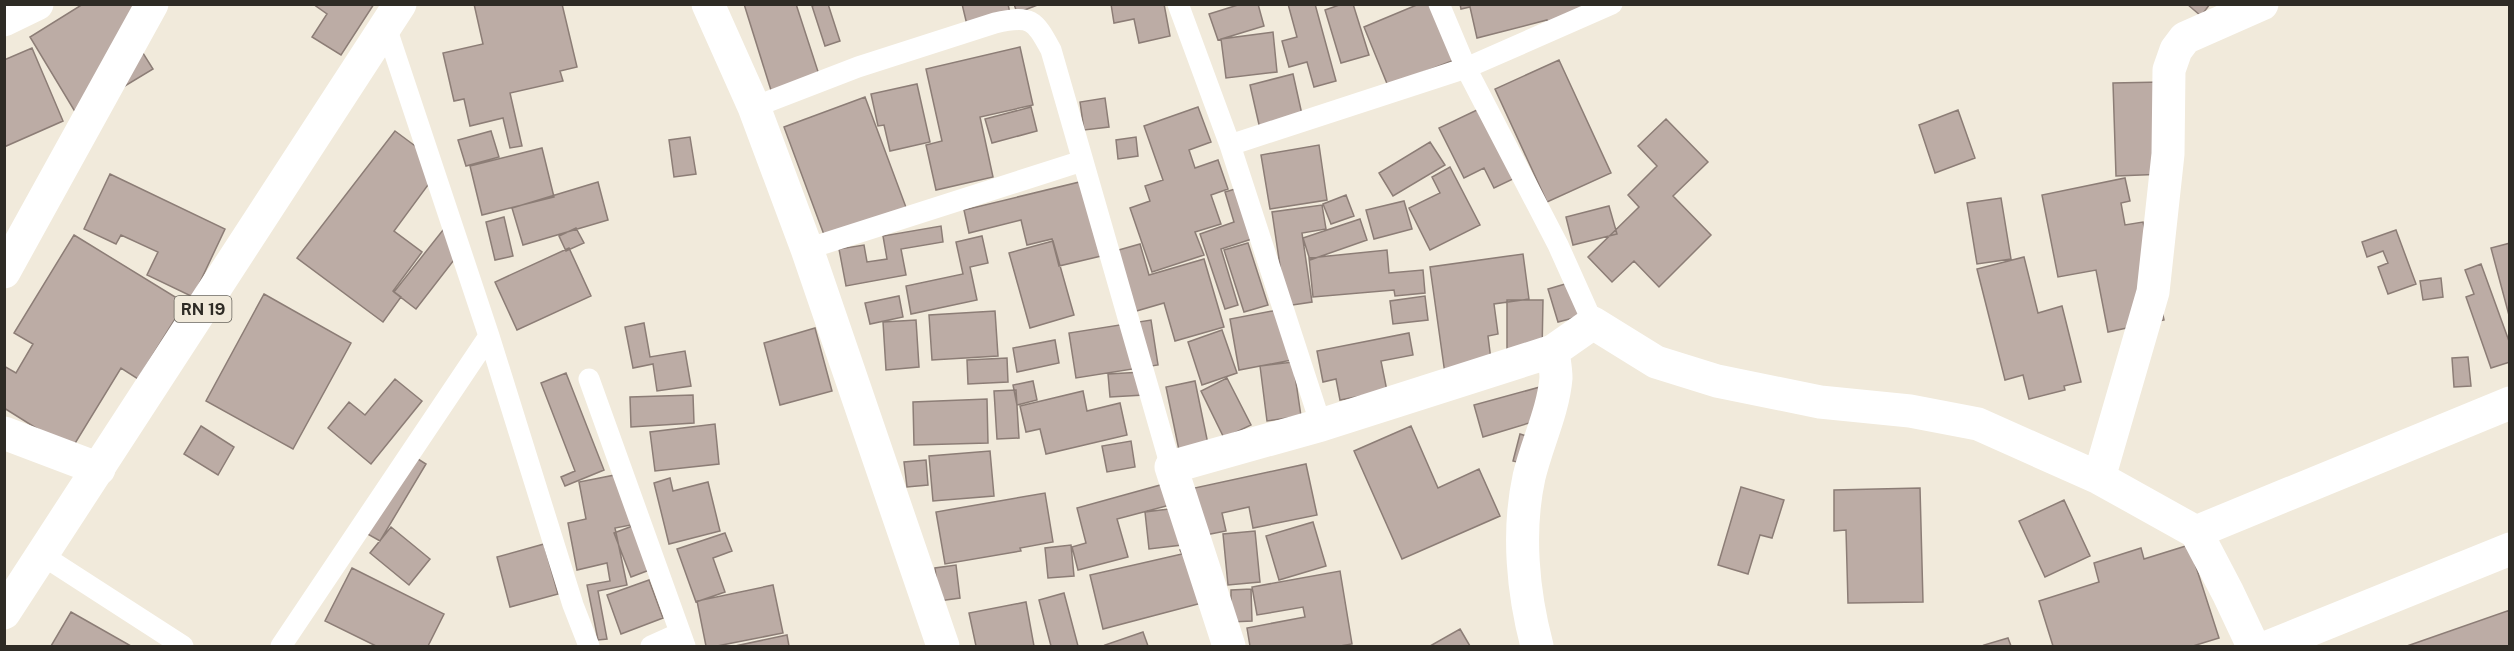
<svg xmlns="http://www.w3.org/2000/svg" width="2514" height="651" viewBox="0 0 2514 651" font-family="'Public Sans',sans-serif">
	<style>
		.building { fill: #bcaca5; stroke: #8c7d76; stroke-width: 1.5 }
		.lines { fill: none; stroke-linecap: round; stroke-linejoin: round }
		.service { stroke: #fff; stroke-width: 21 }
		.minor { stroke: #fff; stroke-width: 33 }
		.secondary { stroke: #fff; stroke-width: 33 }
		.primary { stroke: #fff; stroke-width: 33 }
		.labels { text-anchor: middle; stroke-width: 6; stroke-linejoin: round; paint-order: stroke }
		.shield { fill: #f1eadb; stroke: #68645c; stroke-width: 1.5 }
		.shield-label { font-size: 16px; font-weight: bold; fill: #2e2b25 }
	</style>
	<rect width="100%" height="100%" fill="#f1eadb"/>
	<path class="building" d="M83,4H146L134,39L153,69L77,115L30,37Z
		M313,4H374L341,55L312,37L327,14Z
		M474,4H562L577,67L560,71L563,81L510,93L522,146L510,148L503,118L470,126L464,99L454,101L443,53L483,44Z
		M744,4H796L823,87L775,103Z
		M818,4H828L840,41L825,46L812,6Z
		M962,4H1008L1011,18L968,29Z
		M1014,4H1040L1017,13Z
		M1111,4H1164L1170,36L1139,43L1134,19L1114,23Z
		M1241,4H1258L1264,26L1218,40L1209,14Z
		M1288,4H1315L1336,81L1314,87L1307,62L1289,67L1282,41L1297,37Z
		M1342,4H1353L1369,55L1341,63L1325,10Z
		M1419,4H1441L1462,57L1388,86L1364,27Z
		M1460,4H1591L1549,25L1547,20L1477,38L1470,7L1461,9Z
		M2187,4H2210L2201,16Z
		M1273,32L1277,72L1226,78L1221,39Z
		M1020,47L1033,105L980,117L993,177L936,190L926,145L942,141L926,69Z
		M32,48L63,121L4,147V60Z
		M1559,60L1611,173L1547,202L1495,89Z
		M1293,74L1303,119L1260,129L1250,85Z
		M2163,82L2166,174L2116,176L2113,83Z
		M917,84L930,142L890,151L884,125L878,126L871,94Z
		M865,97L907,210L826,240L784,127Z
		M1105,98L1109,127L1084,130L1080,102Z
		M1031,107L1037,131L992,143L985,119Z
		M1198,107L1211,142L1189,150L1195,168L1218,160L1228,189L1211,195L1221,224L1195,232L1204,255L1152,272L1130,208L1150,201L1145,186L1163,180L1144,126Z
		M1479,109L1513,179L1494,188L1484,168L1464,178L1439,128Z
		M1958,110L1975,158L1935,173L1919,125Z
		M1666,119L1708,162L1673,196L1711,235L1659,287L1634,261L1612,282L1588,257L1639,207L1628,195L1657,166L1638,146Z
		M395,131L442,166L394,231L422,252L393,291L401,297L383,322L297,258Z
		M491,131L499,157L466,166L458,140Z
		M690,137L696,174L674,177L669,140Z
		M1136,137L1138,156L1118,159L1116,140Z
		M1430,142L1445,165L1393,196L1379,173Z
		M1319,145L1327,200L1270,209L1261,155Z
		M542,148L554,197L482,215L470,166Z
		M1450,167L1480,225L1430,250L1409,208L1440,193L1432,177Z
		M110,174L225,229L193,297L147,275L158,252L121,235L116,244L84,229Z
		M1096,178L1114,253L1059,266L1052,239L1027,245L1021,220L969,233L964,210Z
		M2125,178L2130,201L2121,203L2125,225L2143,222L2164,320L2108,332L2096,270L2058,277L2042,195Z
		M598,182L608,220L523,245L512,208Z
		M1242,187L1258,237L1221,249L1238,305L1225,309L1200,234L1234,222L1225,192Z
		M1346,195L1354,216L1331,224L1323,204Z
		M2001,198L2011,259L1977,264L1967,203Z
		M1404,201L1412,229L1374,239L1366,210Z
		M1322,205L1326,229L1302,233L1312,302L1286,306L1272,212Z
		M1609,206L1617,234L1573,245L1566,217Z
		M504,217L513,256L495,260L486,222Z
		M1360,219L1367,240L1310,260L1303,238Z
		M941,226L943,242L901,249L906,275L846,286L839,249L864,245L867,262L887,259L883,236Z
		M576,228L584,243L566,251L559,236Z
		M443,230L464,247L416,309L394,292Z
		M2396,230L2416,284L2388,294L2378,267L2388,263L2383,251L2367,257L2362,242Z
		M74,235L185,303L138,379L121,368L71,450L4,408V366L16,373L33,344L14,333Z
		M982,236L988,263L970,267L977,300L911,314L906,286L963,274L956,242Z
		M1053,241L1074,315L1030,328L1009,253Z
		M1248,243L1268,305L1244,312L1224,250Z
		M2510,243V319L2491,248Z
		M1140,244L1149,275L1204,259L1224,327L1175,341L1164,303L1133,312L1115,251Z
		M569,248L591,296L517,330L495,282Z
		M1387,250L1389,273L1423,270L1425,293L1395,296L1394,290L1313,297L1309,258Z
		M1523,254L1529,299L1494,304L1498,334L1488,336L1492,368L1445,374L1430,267Z
		M2024,257L2038,313L2062,306L2081,382L2064,386L2065,390L2029,399L2023,375L2005,380L1977,269Z
		M2481,264L2510,344V362L2491,368L2466,297L2474,294L2465,270Z
		M2441,278L2443,297L2423,300L2420,281Z
		M1572,282L1581,316L1558,322L1548,289Z
		M264,294L351,343L293,449L206,401Z
		M899,296L903,317L870,324L865,303Z
		M1425,296L1428,320L1393,324L1390,301Z
		M1507,300H1543L1542,353L1507,352Z
		M1283,309L1292,360L1239,370L1230,319Z
		M995,311L998,356L932,360L929,315Z
		M916,320L919,367L886,370L883,322Z
		M1151,320L1158,365L1076,378L1069,333Z
		M644,323L650,357L685,351L691,386L657,391L653,364L633,368L625,327Z
		M815,328L832,391L780,405L764,343Z
		M1222,330L1237,373L1202,385L1188,342Z
		M1409,333L1413,355L1381,361L1387,391L1340,400L1336,379L1323,382L1317,351Z
		M1055,340L1059,363L1017,372L1013,348Z
		M2468,357L2471,386L2454,387L2452,358Z
		M1007,358L1008,382L968,384L967,360Z
		M1293,362L1301,416L1267,421L1260,366Z
		M1143,372L1144,395L1110,397L1108,374Z
		M566,373L604,470L565,486L561,477L575,471L541,383Z
		M1227,378L1251,425L1224,438L1201,391Z
		M395,379L422,401L371,464L328,428L349,402L365,415Z
		M1033,381L1037,400L1017,405L1013,385Z
		M1195,381L1208,444L1179,450L1166,387Z
		M1540,387L1549,417L1483,437L1474,405Z
		M1016,390L1019,438L997,439L994,391Z
		M1083,391L1087,411L1120,403L1127,435L1046,454L1040,429L1026,432L1020,406Z
		M693,395L694,423L631,427L630,397Z
		M987,399L988,443L914,445L913,402Z
		M715,424L719,464L655,471L650,432Z
		M201,426L234,447L218,475L184,454Z
		M1411,426L1438,488L1479,469L1500,516L1402,559L1354,451Z
		M1520,434L1536,439L1529,465L1513,461Z
		M1131,441L1135,467L1107,472L1102,446Z
		M990,451L994,496L933,501L929,456Z
		M410,454L426,464L380,541L364,532Z
		M926,460L928,485L907,487L904,462Z
		M1306,464L1317,515L1253,528L1249,507L1222,513L1226,531L1200,536L1190,489Z
		M620,474L631,525L615,528L627,585L598,591L607,639L598,640L587,585L610,581L607,563L577,570L568,523L586,519L579,482Z
		M670,478L673,491L708,482L720,531L669,544L654,483Z
		M1164,484L1170,505L1117,519L1128,557L1078,570L1072,547L1086,543L1077,508Z
		M1741,487L1784,500L1772,538L1760,535L1748,574L1718,565Z
		M1920,488L1923,602L1848,603L1846,530L1834,531V490Z
		M1045,493L1053,542L1020,548L1021,551L945,564L936,512Z
		M2064,500L2090,556L2045,577L2019,521Z
		M1177,508L1182,545L1149,549L1145,512Z
		M643,522L660,566L631,577L614,533Z
		M1313,522L1326,566L1279,580L1266,536Z
		M391,527L430,559L409,585L370,553Z
		M1255,531L1260,582L1228,585L1223,534Z
		M725,533L732,551L713,558L725,592L696,602L677,549Z
		M544,544L558,594L510,607L497,557Z
		M1204,544L1217,599L1103,629L1090,575L1182,554L1180,550Z
		M1071,545L1074,576L1048,578L1045,548Z
		M2189,545L2219,638L2193,646H2053L2039,601L2099,582L2094,563L2141,548L2144,559Z
		M956,565L960,598L939,601L935,568Z
		M352,568L444,614L428,646H376L325,621Z
		M1340,571L1352,644L1340,646H1250L1247,628L1305,617L1303,607L1257,615L1252,587Z
		M649,580L663,618L621,634L607,595Z
		M773,585L783,633L717,646H706L697,601Z
		M1251,589L1252,621L1231,622V590Z
		M1064,593L1078,646H1051L1039,600Z
		M1026,602L1034,646H976L969,613Z
		M2510,610V646H2407Z
		M71,612L131,646H51Z
		M1460,629L1470,646H1430Z
		M1143,632L1148,646H1106L1105,645Z
		M787,635L789,646H735Z
		M2008,638L2011,646H1985L1984,645Z"/>
	<g class="lines">
		<path class="service" d="M1178,4L1230,145L1321,425
			M1439,4L1466,68L1558,245L1593,323
			M386,27L489,336L573,605L589,646
			M754,107L858,67L995,23C1031,15 1034,19 1051,50L1171,467
			M1230,145L1466,68L1612,4
			M807,249L1082,161
			M589,379L685,646
			M42,555L183,646
			M281,646L489,336
			M651,646L680,633"/>
		<path class="minor" d="M708,4L754,107L807,249L943,646
			M4,20L37,4
			M4,272L152,4
			M4,433L99,469
			M2099,478L2153,292L2168,154L2169,70L2176,50L2185,38L2262,4
			M2196,532L2510,403
			M1229,646L1171,467L1321,425L1553,351L1593,323L1656,362L1717,381L1820,402L1910,411L1978,424L2099,478L2196,532L2228,593L2253,646
			M1537,646C1523,593 1517,532 1529,477C1537,443 1553,412 1556,378C1556,369 1554,360 1553,351"/>
		<path class="secondary" d="M2270,646L2510,549"/>
		<path class="primary" d="M4,613L400,4"/>
	</g>
	<g class="labels">
		<rect class="shield" x="174.5" y="296" width="57" height="26" rx="4.5"/>
		<g class="shield-label">
			<text x="203" y="315">RN 19</text>
		</g>
	</g>
	<rect width="2514" height="651" fill="none" stroke="#2e2b25" stroke-width="12"/>
</svg>
